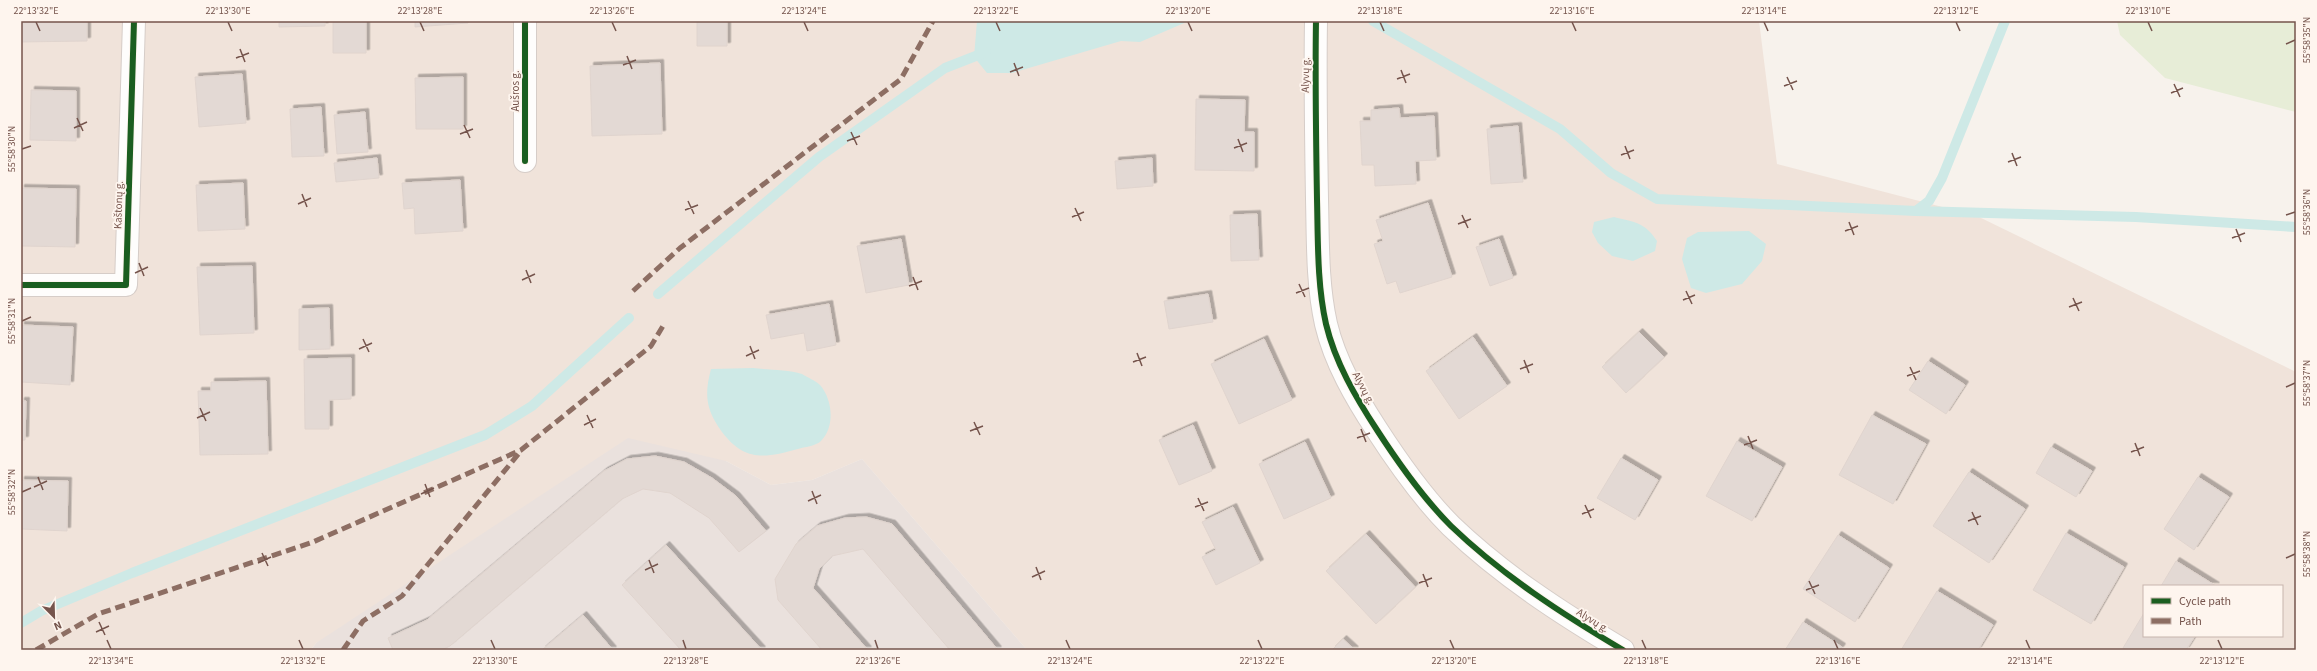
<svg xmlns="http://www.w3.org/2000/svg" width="2317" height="671" viewBox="0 0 2317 671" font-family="'Source Sans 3',sans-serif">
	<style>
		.residential { fill: #f0e3da; fill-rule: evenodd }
		.industrial { fill: #eae1dd }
		.green { fill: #e7edd7 }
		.water { fill: #cee9e6 }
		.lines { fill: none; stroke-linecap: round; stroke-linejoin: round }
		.stream { stroke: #cee9e6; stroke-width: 10 }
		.building { fill: #e3d9d4; stroke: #e0d4ce; filter: url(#shadow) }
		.minor-casing { stroke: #d6cdc8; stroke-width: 24 }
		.minor { stroke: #fefdfc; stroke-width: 22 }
		.quiet { stroke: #8d6e63; stroke-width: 5; stroke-dasharray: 10 5; stroke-linecap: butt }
		.cycleway-casing { stroke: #fef5ee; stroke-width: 8 }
		.cycleway { stroke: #1b5e20; stroke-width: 6 }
		.ticks { fill: none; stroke: #75544c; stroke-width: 1.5 }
		.labels { text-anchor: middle; stroke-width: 3.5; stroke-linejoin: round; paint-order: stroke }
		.street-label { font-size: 11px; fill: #75544c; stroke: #fef5ee }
		.neatline { fill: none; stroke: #75544c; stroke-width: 1.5 }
		.ticks-label { font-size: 10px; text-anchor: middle; fill: #75544c }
	</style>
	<defs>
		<filter id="shadow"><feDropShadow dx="3.5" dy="-3.5" stdDeviation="0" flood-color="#0004"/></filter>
	</defs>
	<rect width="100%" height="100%" fill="#f7f2ec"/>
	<path class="residential" d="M21,21H1759L1777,164L1977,216L2296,372V650H1027L862,459L812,480L771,485L726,461L316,643L311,650H21ZM2144,586H2282V636H2144Z"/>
	<path class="industrial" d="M628,438L726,461L771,485L812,480L862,459L1027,650H311L316,643Z"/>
	<path class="green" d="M2117,21H2296V112L2165,78L2120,35Z"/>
	<path class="water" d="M977,21H1189L1140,42L1121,41L1012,73H987L974,57Z
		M1614,217C1634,222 1645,222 1657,241L1655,251L1633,261L1612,256L1598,243L1592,232L1594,222Z
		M1749,231L1766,244L1762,261L1742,284L1706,293L1691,288L1682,259L1687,238L1698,232Z
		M753,368C768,370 788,369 802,374C807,377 816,381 820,385C833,400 835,427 821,441C816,446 804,447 798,449C765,458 745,462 722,432C706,410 704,395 711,369Z"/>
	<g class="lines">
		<path class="stream" d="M1373,21L1560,129L1611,173L1657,199L1916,211L1929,201L1942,178L2005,21
			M1916,211L2136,217L2296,227
			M658,294L819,157L945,68L986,52
			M21,623L41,611L132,573L485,435L532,406L629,318"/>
	</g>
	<path class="building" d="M21,21H87V41L21,42Z
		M279,21H325V26L279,27Z
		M333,21H366V53H333Z
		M415,21H468V23L415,27Z
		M590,21H642L590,22Z
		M697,21H727V46H697Z
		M660,63L662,134L592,136L590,66Z
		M242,74L246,123L199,127L195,77Z
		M463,77V129H416L415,78Z
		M31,90L76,91V141L30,140Z
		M1196,99L1245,100L1244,132H1254V171L1195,170Z
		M321,107L324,156L292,157L290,109Z
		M1399,108L1400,118L1434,116L1436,160L1415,161L1416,184L1375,186L1374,165H1362L1360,121H1371V110Z
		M365,112L368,152L337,154L334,115Z
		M1518,126L1523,182L1491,184L1487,129Z
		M377,158L379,178L336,182L334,163Z
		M1152,158L1153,186L1117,189L1115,161Z
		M460,180L463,231L415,234L414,208L404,209L402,183Z
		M243,183L245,229L198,231L196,185Z
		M21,188L76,189L75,247L21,246Z
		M1428,203L1452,277L1400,293L1396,281L1387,284L1374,244L1383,241L1376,220Z
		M1257,214L1259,260L1231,261L1230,215Z
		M901,239L909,285L866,293L857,246Z
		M1499,239L1513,278L1490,286L1476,247Z
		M252,266L254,333L200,335L197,267Z
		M1208,294L1213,322L1169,329L1164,301Z
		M829,304L836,345L807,351L804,333L771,339L766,315Z
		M329,308L330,349L299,350V309Z
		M21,325L73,327L70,385L21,382Z
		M1639,332L1664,357L1626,393L1602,367Z
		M1473,337L1507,386L1459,419L1426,371Z
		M1264,339L1292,400L1239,424L1211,364Z
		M351,358V399L329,400V429H305L304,359Z
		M1928,361L1965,385L1946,414L1909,390Z
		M266,381L268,454L200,455L198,391H211V382Z
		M21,401H26L25,440H21Z
		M1872,415L1926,444L1893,504L1839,475Z
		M1193,425L1212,471L1179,485L1159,440Z
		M1737,441L1782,467L1752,521L1706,496Z
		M1305,442L1331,498L1284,519L1259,464Z
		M2051,447L2092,471L2076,497L2036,473Z
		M655,456L684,462L712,478L736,496L766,531L739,552L709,518L670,493L643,489L622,499L450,646L442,650H393L388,638L427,620L604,471L627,459Z
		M1621,458L1658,480L1635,520L1597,498Z
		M1969,472L2025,509L1989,563L1933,526Z
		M2198,477L2229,497L2194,550L2164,529Z
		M21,480L68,481L67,531L21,529Z
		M1233,507L1260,563L1216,585L1202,557L1216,550L1202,522Z
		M866,517L892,524L998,650H950L863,549L832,556L819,569L813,588L868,650H822L778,600L775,579L796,544L817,526L845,518Z
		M2066,533L2124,567L2091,624L2033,590Z
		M1366,534L1415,587L1376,624L1326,571Z
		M1838,535L1889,568L1855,622L1803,589Z
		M666,545L762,650H681L622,585Z
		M2176,561L2216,586H2161Z
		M1937,591L1993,625L1978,650H1901Z
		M2144,613V636H2195L2186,650H2127L2123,648Z
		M583,615L613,650H542Z
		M1803,622L1842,647L1840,650H1785Z
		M1343,639L1355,650H1332Z"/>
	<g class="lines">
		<defs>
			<path id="minor" d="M525,21V161
				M1316,21C1315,81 1316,140 1317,199C1318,240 1317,284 1326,324C1335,362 1356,398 1377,430C1399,464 1422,497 1451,526C1502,575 1562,614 1623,650
				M21,285H126L134,21"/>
		</defs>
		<use href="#minor" class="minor-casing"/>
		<use href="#minor" class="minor"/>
		<path class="quiet" d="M633,291L680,248L901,79L933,21
			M36,650L98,614L313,542L521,450L651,346L663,326
			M343,650L363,621L402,596L520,452"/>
		<defs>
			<path id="cycleway" d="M525,21V161
				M1316,21C1315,81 1316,140 1317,199C1318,240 1317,284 1326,324C1335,362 1356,398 1377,430C1399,464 1422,497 1451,526C1502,575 1562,614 1623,650
				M21,285H126L134,21"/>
		</defs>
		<use href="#cycleway" class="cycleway-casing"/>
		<use href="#cycleway" class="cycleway"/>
	</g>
	<path class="ticks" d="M36,22L40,31M228,22L232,31M420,22L424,31M612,22L616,31M804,22L808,31M996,22L1000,31M1188,22L1192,31M1380,22L1384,31M1572,22L1576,31M1764,22L1768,31M1956,22L1960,31M2148,22L2152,31M2286,44L2295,40M240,49L245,62M627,56L632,69M236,58L249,53M1014,63L1019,76M623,65L636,60M1401,70L1406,83M1010,72L1023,67M1787,77L1793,90M1397,79L1410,74M2174,84L2180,97M1784,86L1797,81M2171,93L2183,88M77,118L83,131M464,125L470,138M74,128L87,122M851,132L857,145M460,134L473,129M1238,139L1243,152M847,141L860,136M1625,146L1630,159M1234,148L1247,143M22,149L31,146M2012,153L2017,166M1621,155L1634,150M2008,162L2021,157M302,194L307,207M688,201L694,214M298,204L311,198M1075,208L1081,221M685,210L698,205M1462,215L1468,228M2286,215L2295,212M1072,217L1084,212M1849,222L1854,235M1458,224L1471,219M2236,229L2241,242M1845,231L1858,226M2232,238L2245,233M139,263L144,276M526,270L531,283M135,273L148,267M913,277L918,290M522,280L535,274M1299,284L1305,297M909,286L922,281M1686,291L1692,304M1296,293L1309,288M2073,298L2079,311M1683,300L1695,295M2069,307L2082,302M22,321L31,317M363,339L369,352M750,346L755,359M359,349L372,343M1137,353L1142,366M746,356L759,350M1524,360L1529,373M1133,362L1146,357M1910,367L1916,380M1520,369L1533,364M1907,376L1920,371M2286,387L2295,383M200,408L206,421M587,415L593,428M197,418L210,412M974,422L980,435M584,425L596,419M1361,429L1366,442M970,431L983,426M1748,436L1753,449M1357,438L1370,433M2135,443L2140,456M1744,445L1757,440M2131,452L2144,447M38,477L43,490M425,484L430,497M34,487L47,481M812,491L817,504M22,492L31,488M421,494L434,488M1198,498L1204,511M808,501L821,495M1585,505L1591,518M1195,507L1208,502M1972,512L1978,525M1582,514L1594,509M1968,521L1981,516M262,553L268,566M2286,558L2295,554M649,560L654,573M258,563L271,557M1036,567L1041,580M645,570L658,564M1423,574L1428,587M1032,577L1045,571M1809,581L1815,594M1419,583L1432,578M1806,590L1819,585M99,622L105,635M96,632L109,626M107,640L111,649M299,640L303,649M491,640L495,649M683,640L686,649M875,640L878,649M1066,640L1070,649M1258,640L1262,649M1450,640L1454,649M1642,640L1646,649M1834,640L1838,649M2026,640L2030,649M2218,640L2222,649"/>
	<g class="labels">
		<g class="street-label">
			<text transform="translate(1305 75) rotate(-89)" y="4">Alyvų g.</text>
			<text transform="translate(515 91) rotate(-90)" y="4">Aušros g.</text>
			<text transform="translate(118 205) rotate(-88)" y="4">Kaštonų g.</text>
			<text transform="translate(1364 388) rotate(62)" y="4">Alyvų g.</text>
			<text transform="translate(1593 620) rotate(32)" y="4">Alyvų g.</text>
		</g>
	</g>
	<rect width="2317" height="671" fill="none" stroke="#fef5ee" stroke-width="44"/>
	<rect x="2143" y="585" width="140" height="52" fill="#fef5ee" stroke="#c7b5ad"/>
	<rect x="2151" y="598" width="20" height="6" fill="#1b5e20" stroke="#c7b5ad"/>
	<text x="2179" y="605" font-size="12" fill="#75544c">Cycle path</text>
	<rect x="2151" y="618" width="20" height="6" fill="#8d6e63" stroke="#c7b5ad"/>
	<text x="2179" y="625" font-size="12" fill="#75544c">Path</text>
	<g transform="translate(54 617) rotate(157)" stroke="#fef5ee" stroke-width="3" paint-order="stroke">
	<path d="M0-3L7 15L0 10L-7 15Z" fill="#75544c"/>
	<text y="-6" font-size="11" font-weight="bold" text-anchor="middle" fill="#75544c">N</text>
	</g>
	<rect x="22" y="22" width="2273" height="627" class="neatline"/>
	<g class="ticks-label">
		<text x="36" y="14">22°13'32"E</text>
		<text x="228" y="14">22°13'30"E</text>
		<text x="420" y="14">22°13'28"E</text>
		<text x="612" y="14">22°13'26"E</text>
		<text x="804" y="14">22°13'24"E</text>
		<text x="996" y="14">22°13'22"E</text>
		<text x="1188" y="14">22°13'20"E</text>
		<text x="1380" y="14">22°13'18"E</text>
		<text x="1572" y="14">22°13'16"E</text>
		<text x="1764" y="14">22°13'14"E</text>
		<text x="1956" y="14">22°13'12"E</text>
		<text x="2148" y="14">22°13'10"E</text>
		<text transform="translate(2306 40) rotate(-90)" y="4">55°58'35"N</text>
		<text transform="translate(11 149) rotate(-90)" y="4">55°58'30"N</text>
		<text transform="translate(2306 212) rotate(-90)" y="4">55°58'36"N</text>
		<text transform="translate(11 321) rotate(-90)" y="4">55°58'31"N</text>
		<text transform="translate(2306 383) rotate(-90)" y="4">55°58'37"N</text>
		<text transform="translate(11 492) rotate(-90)" y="4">55°58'32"N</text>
		<text transform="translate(2306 554) rotate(-90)" y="4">55°58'38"N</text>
		<text x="111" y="664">22°13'34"E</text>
		<text x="303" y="664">22°13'32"E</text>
		<text x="495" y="664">22°13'30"E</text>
		<text x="686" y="664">22°13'28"E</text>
		<text x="878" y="664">22°13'26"E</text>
		<text x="1070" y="664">22°13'24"E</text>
		<text x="1262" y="664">22°13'22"E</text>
		<text x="1454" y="664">22°13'20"E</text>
		<text x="1646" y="664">22°13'18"E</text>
		<text x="1838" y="664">22°13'16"E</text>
		<text x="2030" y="664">22°13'14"E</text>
		<text x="2222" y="664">22°13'12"E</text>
	</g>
</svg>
